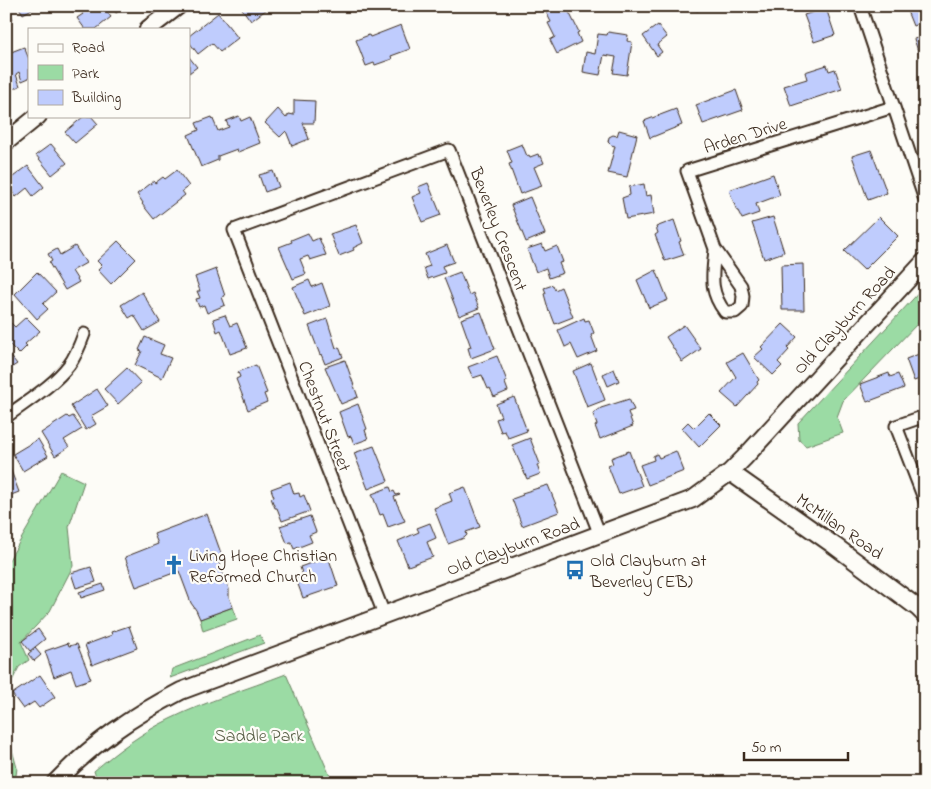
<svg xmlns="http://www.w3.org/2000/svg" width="931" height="789" viewBox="0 0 931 789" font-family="'Indie Flower',sans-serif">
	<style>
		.green { fill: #9bdba4; stroke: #6b8261 }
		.building { fill: #bfccfd; stroke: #3b2a1e }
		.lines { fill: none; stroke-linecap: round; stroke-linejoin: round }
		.street-casing { stroke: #3b2a1e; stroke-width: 15 }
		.secondary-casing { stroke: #3b2a1e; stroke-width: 20 }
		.street { stroke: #fdfcf7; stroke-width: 11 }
		.secondary { stroke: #fdfcf7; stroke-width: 16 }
		.labels { text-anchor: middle; stroke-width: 4.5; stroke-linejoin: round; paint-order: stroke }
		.street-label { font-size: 18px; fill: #3b2a1e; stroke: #fdfcf7 }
		.poi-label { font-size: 18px; fill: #3b2a1e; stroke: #fdfcf7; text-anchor: start }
		.park-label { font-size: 18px; fill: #585f46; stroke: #fdfcf7 }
	</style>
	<rect width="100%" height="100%" fill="#fdfcf7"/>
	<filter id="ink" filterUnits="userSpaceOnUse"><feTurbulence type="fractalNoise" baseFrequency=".02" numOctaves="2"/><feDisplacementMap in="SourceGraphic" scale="10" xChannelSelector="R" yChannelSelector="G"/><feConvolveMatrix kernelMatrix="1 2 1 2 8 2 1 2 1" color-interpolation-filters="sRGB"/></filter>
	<g filter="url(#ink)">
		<path class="green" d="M925,286V319L918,323L843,401L837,417L843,433L806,446L799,440L798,423Z
			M61,471L84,482L69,527L73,566L50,611L21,642L29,660L19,667L9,687L6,725V565Z
			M233,607L237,619L203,631L200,619Z
			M260,635L264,643L170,678L172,669Z
			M286,674L333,783H98L94,771C117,751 143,732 170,719C207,701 247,689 286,674Z
			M6,728L17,768L15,783H6Z"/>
		<path class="building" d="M6,6H8L13,19L6,22Z
			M18,6H37L23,14Z
			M87,6H102L111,17L96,29H85L77,18L83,14L81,11Z
			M111,6H129L126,9L124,7L116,13Z
			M240,6H271L251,21Z
			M556,6H566L579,32L577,33L581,42L557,54L550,40L555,37L548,23L551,22L546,12Z
			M680,6H700L698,11Z
			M905,6H925V21L913,26Z
			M826,8L835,35L814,42L804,15Z
			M218,13L238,38L220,52L212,43L198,54L189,42V36Z
			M401,25L410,49L391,56L392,59L375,65L374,63L366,66L356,40L369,35L370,37Z
			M658,25L667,37L657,45L662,52L657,56L643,36Z
			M608,32L628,35L627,41L632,42L627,75L613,73L616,57L604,55L600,75L583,72L586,52L595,54L598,34L607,35Z
			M925,36V68L924,69L914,39Z
			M24,47L29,59V78L22,81L19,72L16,74L20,86L6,92V54Z
			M189,57L197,67L189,73Z
			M827,65L829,71L835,69L842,89L791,106L784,86L807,79L805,72Z
			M736,90L743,110L703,124L696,105Z
			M294,100L315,101L314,123H303L309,139L292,146L286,131L280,137L265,123L278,109L286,118L289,114L294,115Z
			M676,109L682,125L650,138L644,121Z
			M84,116H91L98,124L75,143L65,132Z
			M239,116L241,121L250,117L260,143L238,152L237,149L218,156V160L201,167L188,135L199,130L196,123L212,117L218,131L229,127L226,121Z
			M619,130L637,135L627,177L608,173L615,146L611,145L608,142L609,137L613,135L617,136Z
			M51,144L67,163L52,175L36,155Z
			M522,144L527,156L529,155L530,157L538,154L539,157L541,156L544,163L534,167L542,186L520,194L509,164L512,163L507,150Z
			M871,150L887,193L868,200L852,156Z
			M28,166L44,187L33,196L27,188L16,197L6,182Z
			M177,170L189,186L182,191L185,195L154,219L142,204L143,203L137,194L154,181L155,183L163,177L165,179Z
			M273,171L279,187L265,192L259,175Z
			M773,174L780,195L756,204L759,213L742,219L738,211H737L729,190Z
			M428,183L441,215L422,222L412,197L421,193L418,187Z
			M644,184L646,196L651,195L654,214L626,219L622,198L630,195L629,187Z
			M530,197L545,234L526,242L511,205Z
			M773,217L784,252L764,259L752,223Z
			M879,217L898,236L864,270L844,251Z
			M674,220L681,241L679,242L684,255L665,261L655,235L658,233L656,227Z
			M356,225L363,243L353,248L354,250L339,256L330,234Z
			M308,233L312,241L319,238L326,255L310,260L308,256L300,259L306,274L293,279L279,247L292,242L291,240Z
			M118,241L136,259L111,284L98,270L102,266L97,261Z
			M542,244L545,251L557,246L563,262L559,263L563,273L549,278L546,268L536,272L527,249Z
			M447,245L454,262L442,266L445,273L428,279L424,268L430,266L425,254Z
			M75,246L86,263L72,271L79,282L65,290L49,263L52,261L48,254L57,249L60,255Z
			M803,264L804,310H782L781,265Z
			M216,269L225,296L222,297L225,305L207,313L204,305L199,307L196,299L200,298L197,291H200L195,277Z
			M656,270L668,300L649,308L637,280Z
			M37,272L56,292L43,304L48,309L37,319L15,294Z
			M460,272L469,295L473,293L479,308L459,316L444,278Z
			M309,280L312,287L322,283L330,306L305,316L293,287Z
			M553,285L555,290L561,287L573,317L555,324L550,311L549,312L544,294L546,293L544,288Z
			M142,292L160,322L144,331L134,315L129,318L121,305Z
			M481,312L495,349L471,358L468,348L471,347L461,319Z
			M225,315L230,326L237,323L247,348L230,354L221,330L217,332L213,319Z
			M26,317L40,331L25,344L27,346L19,354L6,341V327L11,323L15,327Z
			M584,318L585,321L589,320L594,333L591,335L597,351L578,359L571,344L565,347L558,330Z
			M327,319L336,348L339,347L343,357L325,364L321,354L320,355L309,326Z
			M783,324L797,337L787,348L789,350L778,362L782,366L773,375L754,357L763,349L761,347Z
			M684,325L701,349L682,362L666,337Z
			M145,337L164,345L160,354L171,358L162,378L135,365L142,351L139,350Z
			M925,349V377L914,381L906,359L919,354L918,352Z
			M6,350L17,364L6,371Z
			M743,353L759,380L757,382L758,384L737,407L721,393L736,377L727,362Z
			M497,356L507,381L505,383L508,391L494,397L490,388L488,389L482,375L473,378L468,367Z
			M345,360L358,397L341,404L325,367Z
			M591,363L605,400L587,407L573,371Z
			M256,365L267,393L264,394L267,402L248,410L236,379L240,377L238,372Z
			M127,368L141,383L118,404L104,389Z
			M614,369L619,381L608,386L603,374Z
			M889,373L890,377L898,374L904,388L867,402L860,384Z
			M97,389L108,406L91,416L96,424L86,430L71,406Z
			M514,397L527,431L508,438L505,431L501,432L496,419L501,417L496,404Z
			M629,399L634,410L628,412L633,426L600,439L595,426L597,425L593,414L601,408Z
			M358,404L367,429L365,430L368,439L354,444L351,436L348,437L339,412Z
			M709,413L721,425L699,447L682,428L688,422L694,428Z
			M67,416L69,418L73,416L82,429L64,440L69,447L55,456L41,433Z
			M530,438L540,464L537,465L540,474L527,479L512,445Z
			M38,439L48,456L23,471L13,454Z
			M374,446L388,481L368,489L354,453Z
			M629,451L642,486L619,494L608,466L613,464L611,458Z
			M676,451L684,471L648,485L640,465L654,460L653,456L657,454L659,458Z
			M10,468L19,492L6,497V469Z
			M290,482L294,494L299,493L300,497L304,495L310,511L282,521L277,508H275L271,498L274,497L271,489Z
			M548,485L559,512L522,526L512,499L523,495L522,493Z
			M390,487L392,492L394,491L396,495L399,494L400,495L394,497L405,521L388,527L383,514L380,515L372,494Z
			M465,487L480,527L466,532L467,535L464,538L448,544L434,508L452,501L449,493Z
			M207,514L222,556L217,558L229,589V597L233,607L200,619L196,610L191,603L179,571L136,587L125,557L158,544L154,534Z
			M310,516L316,532L309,535L312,542L294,549L291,542L287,543L280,526Z
			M430,523L436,538L427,542L433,557L408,566L398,541L419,532L417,528Z
			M322,559L323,561L329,559L338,586L303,598L296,579L303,576L300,567Z
			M91,567L96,582L76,588L71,573Z
			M103,584L105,590L81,598L79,592Z
			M129,626L137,648L92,665L85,645L112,635L111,632Z
			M38,629L45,639L30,651L22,641Z
			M68,643L69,646L77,644L91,679L76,684L71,670L54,677L45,651Z
			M35,648L41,655L34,661L28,654Z
			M40,675L55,697L39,708L34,702L23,709L12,694Z"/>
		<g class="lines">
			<defs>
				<path id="street" d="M860,6L925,200
					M715,249C713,274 708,290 725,312H735L742,306L743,296L741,286L715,249L687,171L893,107
					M925,416L896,426L925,501
					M6,417C27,401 53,386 69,365C76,356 80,345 84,334
					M384,614L234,230L449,150L600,535"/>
				<path id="secondary" d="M148,29L178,6
					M6,142L38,116
					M730,472L835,546L918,608L925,615
					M55,783C94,742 131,717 181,691L693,499L730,472L744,458L925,261"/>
			</defs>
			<use href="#street" class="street-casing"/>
			<use href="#secondary" class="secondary-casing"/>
			<use href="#street" class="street"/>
			<use href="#secondary" class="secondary"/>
		</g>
	</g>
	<defs>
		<symbol id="church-bare" viewBox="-9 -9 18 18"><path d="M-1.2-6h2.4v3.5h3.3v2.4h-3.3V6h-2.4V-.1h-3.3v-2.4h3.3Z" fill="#1f6fb2" stroke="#fdfcf7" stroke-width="2.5" paint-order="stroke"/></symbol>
		<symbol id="bus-bare" viewBox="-9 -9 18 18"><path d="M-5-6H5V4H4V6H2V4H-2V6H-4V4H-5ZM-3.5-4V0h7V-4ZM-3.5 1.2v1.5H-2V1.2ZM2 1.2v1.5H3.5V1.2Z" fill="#1f6fb2" stroke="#fdfcf7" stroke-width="2.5" paint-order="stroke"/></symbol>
	</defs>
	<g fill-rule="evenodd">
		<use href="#church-bare" x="160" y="551" width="28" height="28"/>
		<use href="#bus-bare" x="561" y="556" width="28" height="28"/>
	</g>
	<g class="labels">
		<g class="street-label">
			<text transform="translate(745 135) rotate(-17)" y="6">Arden Drive</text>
			<text transform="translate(499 229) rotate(69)" y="6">Beverley Crescent</text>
			<text transform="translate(844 320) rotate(-47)" y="6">Old Clayburn Road</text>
			<text transform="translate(325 416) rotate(69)" y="6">Chestnut Street</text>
			<text transform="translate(840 526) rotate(35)" y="6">McMillan Road</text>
			<text transform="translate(513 546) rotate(-20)" y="6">Old Clayburn Road</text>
		</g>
		<g class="poi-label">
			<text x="189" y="561">Living Hope Christian<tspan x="189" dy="21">Reformed Church</tspan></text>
			<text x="590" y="566">Old Clayburn at<tspan x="590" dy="21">Beverley (EB)</tspan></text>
		</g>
		<g class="park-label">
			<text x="259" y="741">Saddle Park</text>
		</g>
	</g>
	<rect width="931" height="789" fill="none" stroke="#fdfcf7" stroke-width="25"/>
	<rect x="12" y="12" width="906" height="764" fill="none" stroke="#3b2a1e" stroke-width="2" filter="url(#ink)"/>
	<rect x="28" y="28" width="162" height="90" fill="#fdfcf7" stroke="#afa8a0"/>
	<rect x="38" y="44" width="25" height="8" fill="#fdfcf7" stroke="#afa8a0"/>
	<text x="72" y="52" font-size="15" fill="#3b2a1e">Road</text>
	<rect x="38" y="65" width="25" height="15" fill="#9bdba4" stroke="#afa8a0"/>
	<text x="72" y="78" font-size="15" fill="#3b2a1e">Park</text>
	<rect x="38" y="90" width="25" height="15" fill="#bfccfd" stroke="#afa8a0"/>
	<text x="72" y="102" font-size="15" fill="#3b2a1e">Building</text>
	<path d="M744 752v8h104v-8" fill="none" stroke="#3b2a1e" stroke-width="2.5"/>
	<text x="751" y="752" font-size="15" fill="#3b2a1e" stroke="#fdfcf7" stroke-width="4" paint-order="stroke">50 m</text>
</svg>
